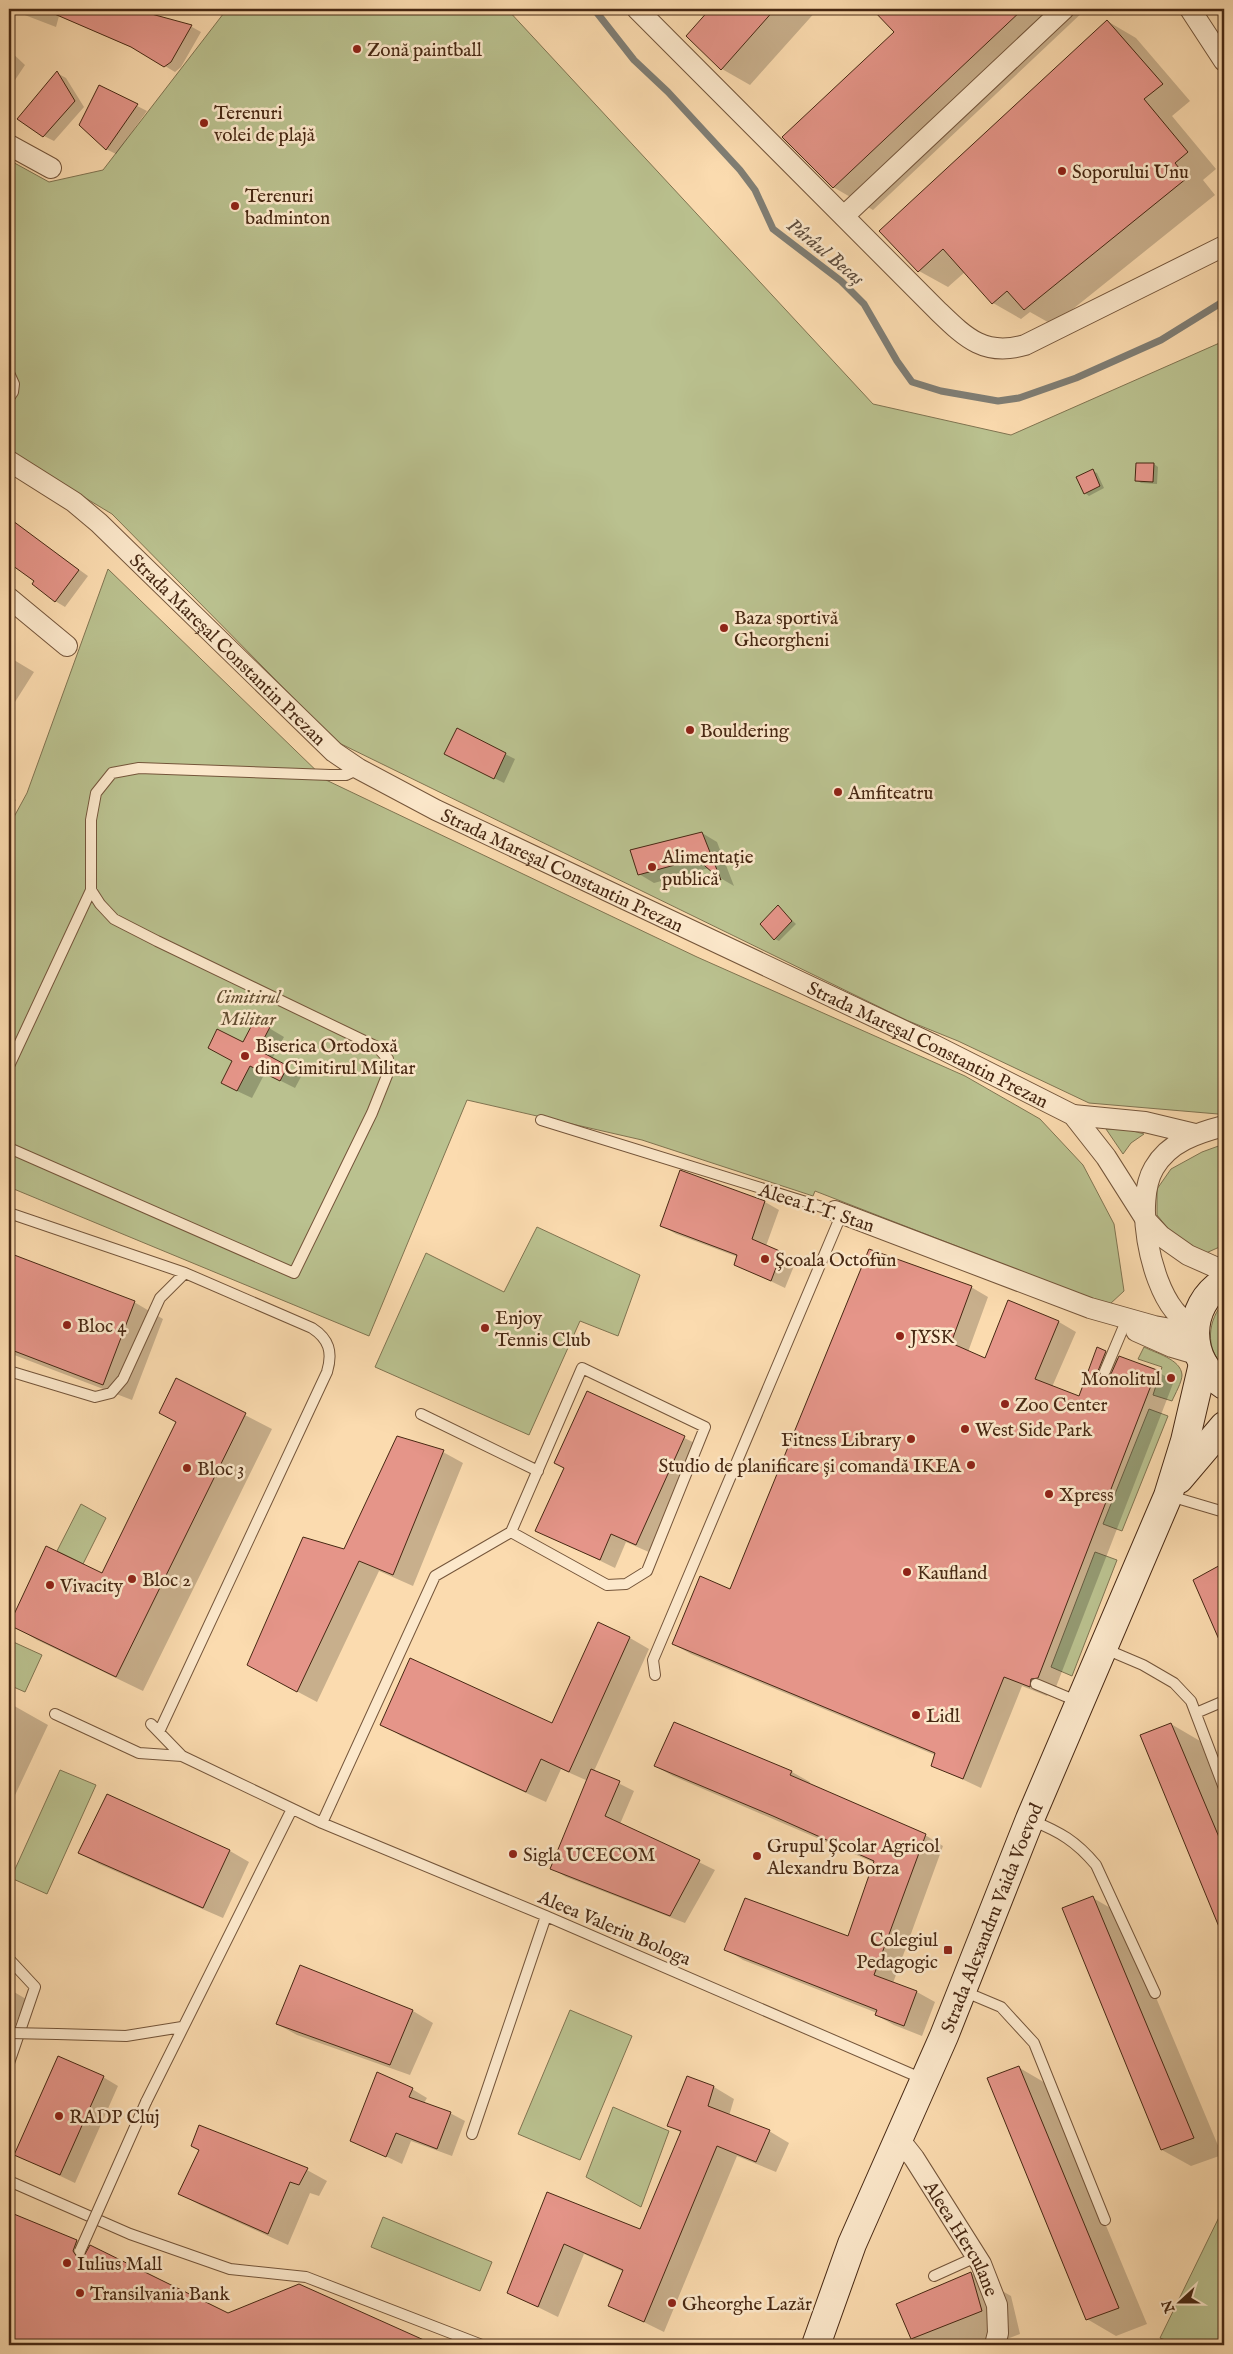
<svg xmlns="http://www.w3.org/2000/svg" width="1233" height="2354" viewBox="0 0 1233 2354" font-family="'IM FELL English',serif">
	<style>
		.green { fill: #bac18f; stroke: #807451 }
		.shadow { fill: #0003 }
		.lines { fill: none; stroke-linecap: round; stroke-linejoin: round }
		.stream { stroke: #7f7e75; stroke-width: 7 }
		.building { fill: #e59589; stroke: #472813 }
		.service-casing { stroke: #74553a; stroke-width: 12 }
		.minor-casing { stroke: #74553a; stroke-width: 22 }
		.secondary-casing { stroke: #472813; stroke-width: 30 }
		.service { stroke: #fce8cb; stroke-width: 10 }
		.minor { stroke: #fce8cb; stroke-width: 20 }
		.secondary { stroke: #fce8cb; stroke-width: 28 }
		.service-bridge-casing { stroke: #74553a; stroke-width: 12; stroke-linecap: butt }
		.service-bridge { stroke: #fce8cb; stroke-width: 10 }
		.poi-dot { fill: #8f2418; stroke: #fce8cb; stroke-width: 2 }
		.labels { text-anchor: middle; stroke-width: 5; stroke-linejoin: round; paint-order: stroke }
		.poi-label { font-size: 19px; fill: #472813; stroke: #fce8cb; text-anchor: start }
		.street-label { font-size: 19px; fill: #472813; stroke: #fce8cb }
		.park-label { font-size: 19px; font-style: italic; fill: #644e32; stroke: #fce8cb }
		.water-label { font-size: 20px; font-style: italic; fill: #5e4c3c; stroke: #fce8cb }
	</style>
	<rect width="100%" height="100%" fill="#fbdbaf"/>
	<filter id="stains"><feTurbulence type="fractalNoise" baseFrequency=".004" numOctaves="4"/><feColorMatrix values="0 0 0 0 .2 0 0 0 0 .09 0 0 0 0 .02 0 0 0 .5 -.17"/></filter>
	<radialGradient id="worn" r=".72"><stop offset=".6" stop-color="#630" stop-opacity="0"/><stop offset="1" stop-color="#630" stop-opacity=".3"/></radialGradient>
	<path class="green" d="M227,9H507L873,404L1011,435L1224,341V1113L1218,1114L1089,1103L958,1041L906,1020L337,742L112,514L9,452V160L49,182L103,170Z
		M108,569L326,780L697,957L965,1076L1040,1119L1083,1165L1114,1224L1124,1291L1110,1304L1090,1298L815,1191L813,1196L642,1140L467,1100L369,1336L9,1187V826L27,793Z
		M1106,1129H1126L1144,1134L1131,1143L1123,1154Z
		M1224,1144V1245L1206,1253L1182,1246L1157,1215V1189L1171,1169L1202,1152Z
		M537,1227L640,1275L618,1336L580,1321L529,1435L375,1367L426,1253L504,1292Z
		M1224,1302V1366C1204,1349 1208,1319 1224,1302Z
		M1144,1347C1155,1353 1181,1359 1182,1375C1182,1382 1175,1394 1172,1401L1153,1395L1162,1367L1138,1359Z
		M1149,1409L1168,1416L1122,1531L1103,1524Z
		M81,1504L106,1518L83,1564L57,1551Z
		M1095,1552L1117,1560L1072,1676L1051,1667Z
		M9,1640L42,1655L25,1692L9,1685Z
		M60,1770L96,1785L47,1894L11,1878Z
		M570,2010L632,2036L580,2160L518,2134Z
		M613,2107L669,2131L641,2207L586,2177Z
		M1224,2207V2345H1178L1160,2338Z
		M383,2217L492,2262L480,2291L371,2247Z"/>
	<path class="shadow" d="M9,9H141L144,10L142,13L192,27L201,32L181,67L175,72L140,51L59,16L56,27Z
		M712,9H818L750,85L722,69L688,36Z
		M886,9H1086L873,210L833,187L896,32L880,15Z
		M1107,21L1136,38L1190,101L1172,116L1216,169L1203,180L1215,195L1053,325L1030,312L1021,319L993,303L965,272L948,287L919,271Z
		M9,50L25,65L9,89Z
		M57,73L66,78L84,107L54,141L44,136Z
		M100,87L147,111L116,154L106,149Z
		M1137,464H1154L1158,467L1157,484L1141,483L1137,480Z
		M1092,471L1097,473L1104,488L1089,496L1085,493Z
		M10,520L88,576L65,607L55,601L36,581L9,562Z
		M9,657L34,672L15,702L9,699Z
		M457,730L515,759L504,783L456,759Z
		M9,795L16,800L9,810Z
		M702,833L717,842L734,886L722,879L709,868L654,883L639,874Z
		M778,907L796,924L779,941L775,939Z
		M269,1028L284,1037L272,1059L302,1075L295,1088L265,1073L252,1098L237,1091L244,1044Z
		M681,1172L765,1202L779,1210L766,1246L796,1261L785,1288L735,1264L738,1257L676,1234L662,1226Z
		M9,1254L134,1302L163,1319L132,1400L9,1353Z
		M971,1287L988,1297L968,1352L986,1359L1059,1322L1076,1332L1052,1387L1079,1398L1106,1352L1119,1359L1156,1371L1174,1381L1056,1687L1049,1688L1047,1696L1022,1686L981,1788L932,1765L935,1755L691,1654L673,1644L731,1590Z
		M177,1380L272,1429L143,1691L37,1640L11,1624L103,1574L178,1422Z
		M588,1392L699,1445L651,1553L626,1542L615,1568L537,1530L565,1468Z
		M398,1437L443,1452L463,1463L413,1586L379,1571L317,1702L268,1676L345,1551Z
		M1224,1564V1635L1217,1631L1195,1581Z
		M630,1638L649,1649L594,1771L634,1791L620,1824L715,1870L685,1923L566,1877L551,1868L588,1781L561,1769L546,1802L401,1736L382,1724H553Z
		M9,1703L48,1725L9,1808Z
		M675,1724L792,1772L810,1782L809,1785L925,1835L943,1846L893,1983L917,1992L935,2002L922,2036L894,2025L876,2015L877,2013L743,1960L725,1949L849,1938L875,1863L673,1776L655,1766Z
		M1171,1724L1200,1741L1224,1799V1937L1142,1735Z
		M108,1796L230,1851L249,1862L223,1918L99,1864L79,1853Z
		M1093,1898L1121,1914L1222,2155L1191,2166L1162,2150Z
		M9,1961L14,1964L9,1977Z
		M300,1967L413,2011L433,2023L410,2075L297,2035L277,2024Z
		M9,1989L26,1999L9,2040Z
		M1018,2067L1047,2084L1147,2324L1116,2336L1087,2319Z
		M103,2077L118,2086L75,2183L16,2155Z
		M687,2077L714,2087L734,2099L729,2116L769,2131L789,2143L776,2172L737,2156L664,2332L609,2305L624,2272L584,2254L558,2317L509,2293L548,2194L641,2230L682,2133L668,2125Z
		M412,2089L427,2098L424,2103L450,2113L465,2121L452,2156L411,2141L402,2164L352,2140Z
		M200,2127L307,2170L327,2181L319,2196L310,2193L288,2245L200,2205L180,2194L201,2150Z
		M9,2213L77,2241L228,2314L298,2285L433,2345H9Z
		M971,2273L1011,2296L1020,2334L991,2345H924L912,2338Z"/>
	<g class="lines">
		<path class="stream" d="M594,9L634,60L668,92L740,170L755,190L773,229L841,281L864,304L897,361L912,382L941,391L998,401L1019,398L1076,378L1161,340L1224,301"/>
	</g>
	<path class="building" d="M43,9H133L192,25L171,62L164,67L131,47Z
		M710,9H775L721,70L686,36Z
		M872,9H1023L833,188L782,137L894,32Z
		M1107,20L1163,84L1144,99L1188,152L1175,163L1187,178L1024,310L1007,291L992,304L943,249L918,272L879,231Z
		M57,71L75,101L43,137L17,119Z
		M99,85L138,104L106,150L79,125Z
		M1136,463H1154L1153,482L1135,481Z
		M1093,469L1100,486L1084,494L1076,477Z
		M9,518L79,570L55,602L32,584L34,581L9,563Z
		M457,728L506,753L494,779L444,754Z
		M702,832L721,880L697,859L638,875L630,850Z
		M778,905L792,921L774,940L760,924Z
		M255,1019L270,1027L258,1050L288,1066L280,1081L250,1066L237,1091L221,1083L232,1061L208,1048L217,1029L243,1042Z
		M680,1170L765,1201L752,1239L782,1252L771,1281L734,1265L737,1255L660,1226Z
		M869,1249L972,1286L951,1343L985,1358L1008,1300L1059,1321L1035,1379L1079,1396L1097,1347L1106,1351L1098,1371L1103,1377L1111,1374L1119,1356L1157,1370L1038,1678L1031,1679L1030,1687L1004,1677L963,1779L931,1766L935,1753L672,1644L700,1576L730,1589Z
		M9,1253L135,1301L103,1385L9,1349Z
		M176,1378L246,1413L116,1677L9,1625L46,1546L102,1573L176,1422L159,1413Z
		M587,1391L685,1436L636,1545L611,1534L600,1560L535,1531L564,1468L554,1463Z
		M397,1436L444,1450L393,1575L359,1561L297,1692L247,1665L303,1537L344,1549Z
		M1224,1563V1651L1193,1580Z
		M598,1622L630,1637L569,1772L541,1759L526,1792L380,1725L410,1658L552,1723Z
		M674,1722L792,1771L790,1775L926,1834L874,1975L917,1991L904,2026L875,2015L877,2010L724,1950L745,1898L848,1936L874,1861L773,1816L654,1766Z
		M1171,1723L1224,1849V1939L1140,1735Z
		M591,1769L620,1781L605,1816L700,1860L670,1916L550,1869Z
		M107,1794L230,1850L203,1908L78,1853Z
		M1093,1896L1194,2138L1161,2150L1062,1908Z
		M300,1965L413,2010L390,2065L276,2024Z
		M58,2056L104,2076L60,2175L14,2155Z
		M1019,2066L1119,2308L1086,2320L987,2078Z
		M377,2072L413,2088L409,2097L451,2112L437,2149L396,2133L386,2157L350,2141Z
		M687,2076L714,2086L708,2106L770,2130L756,2162L717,2146L644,2322L608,2306L623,2270L564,2244L538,2307L507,2293L547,2192L640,2229L681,2131L667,2126Z
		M199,2125L308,2168L299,2185L290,2182L268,2234L178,2194L199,2150L191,2146Z
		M9,2212L77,2240L73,2251L77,2257L84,2256L90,2245L228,2313L299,2284L435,2345H9Z
		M971,2272L982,2311L911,2339L896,2304Z"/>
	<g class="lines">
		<defs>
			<path id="service" d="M9,373L14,384L13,392L9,398
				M9,1066L91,890
				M541,1120L835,1211
				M9,1148L294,1273L372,1113L388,1073V1059L377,1047L157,941L114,919L100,904L91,890V820L96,793L112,773L139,768L330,775H346L359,769
				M9,1213L185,1273
				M9,1371L95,1397L111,1393L123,1379L160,1298L185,1273L312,1328C329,1339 333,1352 327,1372L159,1732
				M1105,1371L1124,1326
				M421,1414L538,1471
				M1170,1496L1224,1512
				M1103,1648L1143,1665L1174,1683L1191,1701L1224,1788
				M655,1675L653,1660L842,1213
				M1036,1684L1079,1702
				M1196,1713L1224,1701
				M55,1714L139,1753L182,1756
				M151,1724L182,1756L322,1823L546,1916L923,2079
				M1031,1820C1060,1832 1076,1841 1096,1865L1155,1993
				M322,1823L435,1576L511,1532L607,1585L626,1584L647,1571L705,1427L582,1368L511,1532
				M9,1959L35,1987L9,2063
				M963,1991L1001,2007L1034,2043L1105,2220
				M57,2034L126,2036L182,2027
				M146,2102L292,1809
				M472,2134L546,1916
				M9,2181L130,2234L230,2269L306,2277L482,2345
				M934,2276L976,2257"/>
			<g id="minor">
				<path d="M637,9L937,310C965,337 984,357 1025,345L1224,246"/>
				<path d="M1190,9L1224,61"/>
				<path d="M9,145L51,168"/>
				<path d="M844,216L1064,9"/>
				<path id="s1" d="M9,461L74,502L99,523L334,752L359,769L436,810L934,1045L1073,1115L1106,1157L1146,1220L1161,1236L1188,1255L1224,1271"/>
				<path d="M9,598L67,646"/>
				<path d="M1073,1115L1145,1122L1195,1134"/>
				<path d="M835,1211L1090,1308L1154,1326L1194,1333"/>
				<path d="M1194,1327C1188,1322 1179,1317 1174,1310C1150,1280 1134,1202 1154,1168C1169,1142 1197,1133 1224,1126"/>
				<path d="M1136,1331L1172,1347L1199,1355"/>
				<path id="s2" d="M899,2139L914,2158L981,2264L997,2305L998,2333L995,2345"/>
			</g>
			<g id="secondary">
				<path d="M1224,1282C1185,1305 1186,1362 1224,1385"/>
				<path d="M1179,1479L1224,1426"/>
				<path id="s3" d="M816,2345L852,2244L944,2036L1030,1819L1168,1496L1185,1441L1203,1364"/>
			</g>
		</defs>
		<use href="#service" class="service-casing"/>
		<use href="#minor" class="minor-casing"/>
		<use href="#secondary" class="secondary-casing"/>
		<use href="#service" class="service"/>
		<use href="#minor" class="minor"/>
		<use href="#secondary" class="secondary"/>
		<defs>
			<path id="service-bridge" d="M9,2033L57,2034
				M80,2251L146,2102"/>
		</defs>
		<use href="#service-bridge" class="service-bridge-casing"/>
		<use href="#service-bridge" class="service-bridge"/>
	</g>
	<g class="poi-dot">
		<circle cx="357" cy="49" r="5"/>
		<circle cx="204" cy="123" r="5"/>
		<circle cx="1062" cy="171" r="5"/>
		<circle cx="235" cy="206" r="5"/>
		<circle cx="724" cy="628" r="5"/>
		<circle cx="690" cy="730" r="5"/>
		<circle cx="838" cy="792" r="5"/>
		<circle cx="652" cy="867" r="5"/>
		<circle cx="245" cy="1056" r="5"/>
		<circle cx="765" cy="1259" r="5"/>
		<circle cx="67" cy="1325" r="5"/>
		<circle cx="485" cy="1328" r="5"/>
		<circle cx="900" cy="1336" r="5"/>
		<circle cx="1171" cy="1378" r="5"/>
		<circle cx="1005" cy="1404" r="5"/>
		<circle cx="965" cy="1429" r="5"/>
		<circle cx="911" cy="1439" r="5"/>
		<circle cx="971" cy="1465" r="5"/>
		<circle cx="187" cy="1468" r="5"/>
		<circle cx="1049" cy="1494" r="5"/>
		<circle cx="907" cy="1572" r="5"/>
		<circle cx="132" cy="1579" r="5"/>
		<circle cx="50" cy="1585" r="5"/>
		<circle cx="916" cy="1715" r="5"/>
		<circle cx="513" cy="1854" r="5"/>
		<circle cx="757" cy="1856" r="5"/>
		<rect x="943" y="1945" width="10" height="10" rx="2.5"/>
		<circle cx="59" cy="2116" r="5"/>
		<circle cx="67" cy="2263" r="5"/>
		<circle cx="80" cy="2293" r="5"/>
		<circle cx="672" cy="2303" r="5"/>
	</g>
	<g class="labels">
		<g class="poi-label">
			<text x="367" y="56">Zonă paintball</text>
			<text x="214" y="119">Terenuri<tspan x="214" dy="22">volei de plajă</tspan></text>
			<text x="1072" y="178">Soporului Unu</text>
			<text x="245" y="202">Terenuri<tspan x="245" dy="22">badminton</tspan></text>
			<text x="734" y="624">Baza sportivă<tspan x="734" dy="22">Gheorgheni</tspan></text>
			<text x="700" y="737">Bouldering</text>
			<text x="848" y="799">Amfiteatru</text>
			<text x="662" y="863">Alimentație<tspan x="662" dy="22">publică</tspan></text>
			<text x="255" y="1052">Biserica Ortodoxă<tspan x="255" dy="22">din Cimitirul Militar</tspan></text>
			<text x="775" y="1266">Școala Octofun</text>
			<text x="495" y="1324">Enjoy<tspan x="495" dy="22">Tennis Club</tspan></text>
			<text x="77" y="1332">Bloc 4</text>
			<text x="910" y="1343">JYSK</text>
			<text x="1161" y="1385" text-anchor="end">Monolitul</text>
			<text x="1015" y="1411">Zoo Center</text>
			<text x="975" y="1436">West Side Park</text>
			<text x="901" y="1446" text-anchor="end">Fitness Library</text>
			<text x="961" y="1472" text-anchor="end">Studio de planificare și comandă IKEA</text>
			<text x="197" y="1475">Bloc 3</text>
			<text x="1059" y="1501">Xpress</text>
			<text x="917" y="1579">Kaufland</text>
			<text x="142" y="1586">Bloc 2</text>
			<text x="60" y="1592">Vivacity</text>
			<text x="926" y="1722">Lidl</text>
			<text x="767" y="1852">Grupul Școlar Agricol<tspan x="767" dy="22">Alexandru Borza</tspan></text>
			<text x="523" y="1861">Sigla UCECOM</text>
			<text x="938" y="1946" text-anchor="end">Colegiul<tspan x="938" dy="22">Pedagogic</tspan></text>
			<text x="69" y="2123">RADP Cluj</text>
			<text x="77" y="2270">Iulius Mall</text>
			<text x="90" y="2300">Transilvania Bank</text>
			<text x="682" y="2310">Gheorghe Lazăr</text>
		</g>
		<g class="street-label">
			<text dy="7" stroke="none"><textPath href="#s1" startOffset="290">Strada Mareșal Constantin Prezan</textPath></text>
			<text dy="7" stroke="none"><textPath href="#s1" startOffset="695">Strada Mareșal Constantin Prezan</textPath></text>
			<text dy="7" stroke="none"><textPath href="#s1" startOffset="1100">Strada Mareșal Constantin Prezan</textPath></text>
			<text transform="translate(817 1207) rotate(18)" y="7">Aleea I. T. Stan</text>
			<text dy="7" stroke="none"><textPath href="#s3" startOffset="462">Strada Alexandru Vaida Voevod</textPath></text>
			<text transform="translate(615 1927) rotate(23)" y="7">Aleea Valeriu Bologa</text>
			<text dy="7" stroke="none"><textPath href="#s2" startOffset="118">Aleea Herculane</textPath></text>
		</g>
		<g class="park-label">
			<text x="248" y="1003">Cimitirul<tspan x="248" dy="22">Militar</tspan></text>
		</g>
		<g class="water-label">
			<text transform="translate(826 251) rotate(39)" y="7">Pârâul Becaș</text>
		</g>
	</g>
	<rect width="1233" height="2354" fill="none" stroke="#fbdbaf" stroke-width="30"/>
	<rect x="10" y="10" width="1213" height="2334" fill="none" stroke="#472813" stroke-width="2.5"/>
	<rect x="15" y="15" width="1203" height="2324" fill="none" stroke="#472813"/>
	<g transform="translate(1180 2302) rotate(249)" stroke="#fce8cb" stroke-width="4" paint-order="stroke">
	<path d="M0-4L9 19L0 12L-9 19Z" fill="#472813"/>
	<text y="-8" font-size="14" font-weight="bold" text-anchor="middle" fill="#472813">N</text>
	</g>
	<rect width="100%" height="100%" filter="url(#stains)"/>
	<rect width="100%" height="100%" fill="url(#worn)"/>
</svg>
